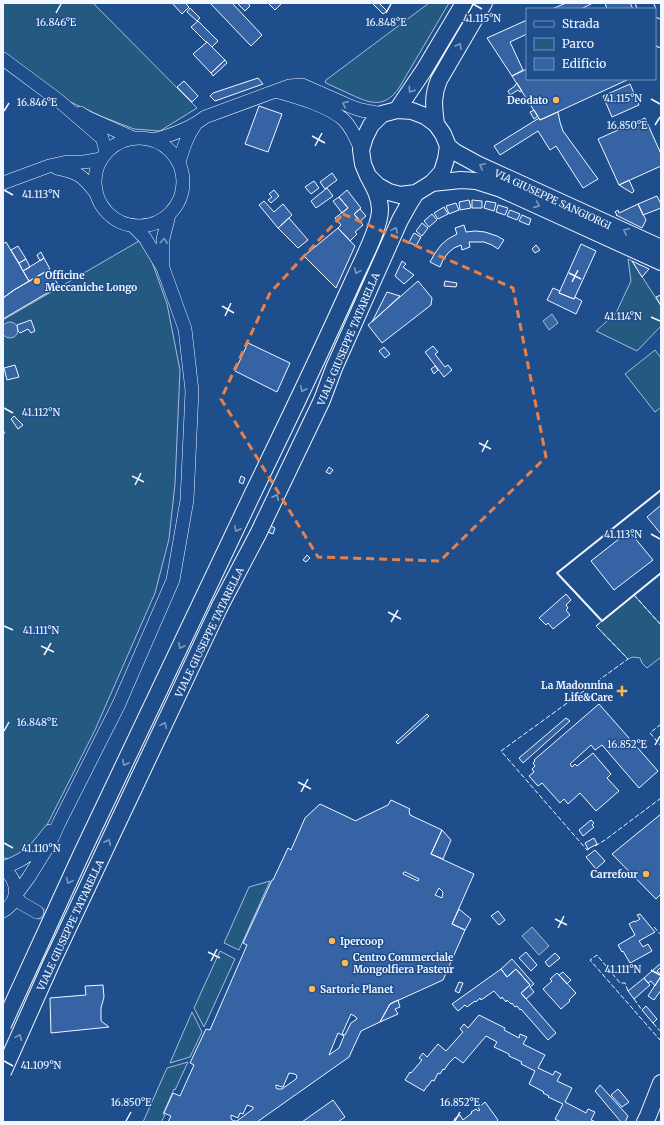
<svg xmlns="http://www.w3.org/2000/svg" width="664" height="1125" viewBox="0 0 664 1125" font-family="Merriweather,serif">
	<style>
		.green { fill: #245a82; stroke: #a8bbd7 }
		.water { fill: #3b69a3; stroke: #a8bbd7 }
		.building { fill: #3563a3; stroke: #f2f6ff; fill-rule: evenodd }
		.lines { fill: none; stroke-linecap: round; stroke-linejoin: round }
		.minor-tunnel { stroke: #3f679d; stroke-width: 13; stroke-dasharray: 13 6; stroke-linecap: butt }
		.minor-casing { stroke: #f2f6ff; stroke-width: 14 }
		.major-casing { stroke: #f2f6ff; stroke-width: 18 }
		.minor { stroke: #1f4e8c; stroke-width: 13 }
		.major { stroke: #1f4e8c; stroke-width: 16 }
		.major-bridge-casing { stroke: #f2f6ff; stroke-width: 18; stroke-linecap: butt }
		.major-bridge { stroke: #1f4e8c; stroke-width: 16 }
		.fence { stroke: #f2f6ff; stroke-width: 1; stroke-dasharray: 5 2; stroke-linecap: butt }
		.wall { stroke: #f2f6ff; stroke-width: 2 }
		.oneway { stroke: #7e9ac0 }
		.marked { fill: none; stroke: #ea8049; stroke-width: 3; stroke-dasharray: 8 5; stroke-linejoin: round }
		.ticks { fill: none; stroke: #f2f6ff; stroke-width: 1.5 }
		.poi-dot { fill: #ffb74d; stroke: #1f4e8c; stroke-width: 1.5 }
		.labels { text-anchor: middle; stroke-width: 3; stroke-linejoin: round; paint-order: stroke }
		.poi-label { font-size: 10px; font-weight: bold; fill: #f2f6ff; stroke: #1f4e8c; text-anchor: start }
		.street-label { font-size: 10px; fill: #f2f6ff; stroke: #1f4e8c }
		.ticks-label { font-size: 10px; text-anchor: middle; fill: #f2f6ff; stroke: #1f4e8c; stroke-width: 3; stroke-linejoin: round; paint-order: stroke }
	</style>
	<rect width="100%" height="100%" fill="#1f4e8c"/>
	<path class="green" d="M3,3H93L197,108L160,131L134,129L103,117L66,100L3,55Z
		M429,3H449L399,88C385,108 371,104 352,95C343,91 335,87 326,83L325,82L326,80Z
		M139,241L147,248L167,304L180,370L175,484L169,539L155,593L95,730L43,833L35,843L12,859L4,858L3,857V435L5,433L3,430V320Z
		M628,259L632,261L661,306V326L637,351L596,331L616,313L631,281Z
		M655,350L661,358V407L655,412L625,374Z
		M634,595L661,625V657L647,668L642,663L640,658L633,657L628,659L596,626Z
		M270,881L239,950L224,943L249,887Z
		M220,951L235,959L204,1027L194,1008Z
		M192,1012L202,1032L190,1057L170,1063Z
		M188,1062L175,1090L174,1089L163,1114L165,1115L161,1122H143L167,1068Z"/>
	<path class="water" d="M552,314L558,323L549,330L543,321Z
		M2 330a8 8 0 1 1 16 0a8 8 0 1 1-16 0Z
		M532,927L549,946L539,955L522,936Z"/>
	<path class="building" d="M172,3H185L189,7L182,14Z
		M210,3H232L262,35L251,46Z
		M237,3H248L250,6L245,11Z
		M268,3H282L275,10Z
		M372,3H379L387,11L383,14Z
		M566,3H593L581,9H552Z
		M605,3H630L633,9H607Z
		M190,8L200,18L197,21L187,12Z
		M527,20V34L510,42L523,70L512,76L487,38Z
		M198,21L218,41L212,47L207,42H206L191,27Z
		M207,42L225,60L211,73L193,54Z
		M225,60L227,63L213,76L211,73Z
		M527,69V79H627V80L540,120L512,76Z
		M258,78L263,84L215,101L210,96L213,93Z
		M184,81L198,96L192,102L177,87Z
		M517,83L522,91L520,92L518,90L510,95L508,91L515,86V85Z
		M630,84L639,105L612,117L603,96Z
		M259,106L282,114L268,152L245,144Z
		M534,110L538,116L534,119L530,112Z
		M558,112L560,122L563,131L598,179L583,188L556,146L550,150L538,131L500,155L494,146L539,118L540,120Z
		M645,118L661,154V166L619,185L598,139Z
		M332,173L337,180L325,189L320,182Z
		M629,180L634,191L632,193L619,185Z
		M314,181L319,188L311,194L305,187Z
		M327,188L333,196L316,208L311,201Z
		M274,190L279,196L271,203L268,200L272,197L269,194Z
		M347,190L361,208L354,214L363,225L355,232L357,234L350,241L338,228L341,225L335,218L348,208L339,197Z
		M657,196L661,204V208L643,215L638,204Z
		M339,197L348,208L342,213L333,201Z
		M469,200L471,208L460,210L459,202Z
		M472,200L482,201V208H472Z
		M264,201L274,212L283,204L292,215L278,228L259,205Z
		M486,201L496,203L494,211L484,208Z
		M456,203L459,210L449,214L446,206Z
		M638,204L646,220L642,228L616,215H617L615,212L618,210L619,213Z
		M498,205L508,208L505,215L496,212Z
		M444,207L448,214L438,219L434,213Z
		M360,209L366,216L360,221L354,214Z
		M510,210L520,214L517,220L507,216Z
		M432,214L437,220L429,227L424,221Z
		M522,215L531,219L529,225L519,221Z
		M289,218L308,240L298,248L278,228Z
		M422,223L428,228L422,236L416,231Z
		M464,225L466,232L475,231L485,232L497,236L504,240L498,249L492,245L484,242H469L470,247L462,250L461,245L454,248L448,253L443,260L440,267L430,262L435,253L441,245L448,239L457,234L455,228Z
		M338,228L355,246L336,288L304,256Z
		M414,233L421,237L416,246L409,242Z
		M6,242L29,281L14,290L3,298V244Z
		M581,244L596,251L574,299L559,293Z
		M536,245L540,250L535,253L532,249Z
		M18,246L26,259L19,263L11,250Z
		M41,252L44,258L40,261L37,255Z
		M44,258L50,269L29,281L23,271Z
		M26,259L30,267L23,271L19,263Z
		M402,261L406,264L403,267L414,275L404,284L395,276Z
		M632,261L649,269L642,277Z
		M49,270L59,286L3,319V298L14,290Z
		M418,281L432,298L431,305L382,343L368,325Z
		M445,281L457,283L456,287L444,286Z
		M553,288L560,291L559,293L574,299L575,297L582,301L576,314L547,300Z
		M387,292L400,296L372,322Z
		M661,295V306L656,297Z
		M31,320L35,331L31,333L28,329L20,333L18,331L17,325Z
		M248,343L290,363L277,392L235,371Z
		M433,346L438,352L435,354L445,367L448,365L452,370L444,377L425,352Z
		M384,347L390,354L385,358L379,351Z
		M15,365L19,377L7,380L4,368Z
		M435,366L438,370L434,374L431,369Z
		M14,416L23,425L18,429L11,419Z
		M329,467L333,470L330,474L326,472Z
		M241,476L245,478L243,484L239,482Z
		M661,505V534L647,517Z
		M271,526L275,528L273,534L268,532Z
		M629,531L653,560L614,590L591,561Z
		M307,555L310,558L306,562L303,560Z
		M566,594L571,600L566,605L568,608L566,610L570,615L553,629L548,623L546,625L539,618Z
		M599,704L658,771L639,788L602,745L595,750L591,745L570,764L572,767L575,764L577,766L593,753L611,774L607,778L619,791L596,811L580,793L568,804L564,799L560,803L542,783L538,786L529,776L534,772L532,769L535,766L533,763L535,761L534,760Z
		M427,714L429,716L398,744L396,742Z
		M566,718L570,721L523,763L519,758Z
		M391,800L410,809L409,811L410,815L442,830L431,854L474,874L452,924L465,930L443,980L390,1004L380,1022L361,1031L349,1057L257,1122H168L171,1116L164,1113L173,1093L180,1096L194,1065L190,1063L206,1029L210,1030L247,945L243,943L272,880H273L288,848L291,850L305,818L320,804L356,821L357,820L388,805ZM404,872H405L419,879L418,881L403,874ZM439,888L443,892L442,898L435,895ZM351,1014L356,1017L357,1019L351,1023L345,1035L342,1034ZM338,1033L344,1036L339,1048L329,1055ZM289,1073L295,1074L297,1076L296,1079L282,1089H277L276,1087V1085L282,1087H283ZM247,1105L253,1107V1109L237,1121H234L231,1119V1115L238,1118L240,1113L243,1114Z
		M661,814V894L656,899L612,854Z
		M591,820L594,823L592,825L594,827L583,836L579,830Z
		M442,830L451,840L443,859L431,854Z
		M594,838L597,844L588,849L585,843Z
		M595,850L605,861L596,869L586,857Z
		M459,909L471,919L465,930L452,924Z
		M498,911L505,920L499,925L491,916Z
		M640,914L655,932L639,941L643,947L648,944L652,951L630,963L623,951L622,952L618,945L635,935L629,924L634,921L635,922L640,919L637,915Z
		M526,952L537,965L531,971L519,958Z
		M555,953L560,958L549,967L545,962Z
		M512,959L534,984L530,987L534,992L526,999L521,993L530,985L516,969L507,977L501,969Z
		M661,963V967L657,971L661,974V976L655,986L651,981L648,983L644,978Z
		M501,969L507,977L516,969L530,985L521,993L556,1033L548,1040L521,1009L520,1010L517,1006L515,1007L512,1003L511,1004L507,1000L506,1002L502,997L501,999L494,991L481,1000L480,998L476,1002L475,1001L467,1007L465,1005L458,1011L452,1004Z
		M563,972L571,980L567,984L559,975Z
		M557,973L576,993L569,1000L570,1001L561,1009L543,989L552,981L550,979Z
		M661,976V990L654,1000L648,996Z
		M644,978L650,985L634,999L628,991Z
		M459,982L463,983L459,993L455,991Z
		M103,985L104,997L101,1008V1021L109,1027L51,1033L50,998L86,995L85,986Z
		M398,1000L400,1007L395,1009L398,1014L380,1022L390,1004Z
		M646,1006L657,1019L653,1023L642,1010Z
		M479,1015L505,1028L504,1030L519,1038L520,1034L527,1037L523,1044L545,1055L538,1068L553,1075L555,1071L561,1074L557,1081L572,1088L565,1102L586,1113L588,1109L595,1112L591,1120L596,1122H561L555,1119L563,1104L548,1097L549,1096L543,1093L544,1092L529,1084L535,1071L521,1064L522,1062L509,1056V1054L494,1047L497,1042L486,1036L463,1063L455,1057L449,1063L444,1070L443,1069L440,1074L438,1073L434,1081L432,1080L428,1086H427L424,1091L405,1080L410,1072L411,1073L422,1060L419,1058L423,1053L427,1057L438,1044L446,1051L463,1032L460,1029L464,1024L468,1028Z
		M600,1085L628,1116L625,1122H621L595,1091Z
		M618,1089L629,1102L622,1107L611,1095Z
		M333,1100L345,1117L338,1122H302Z
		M485,1102L498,1120L496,1122H452L455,1120L454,1119L460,1115L463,1120L472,1113L471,1112L476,1109L478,1111L480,1110L478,1108Z"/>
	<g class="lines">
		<path class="minor-tunnel" d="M37,912L76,929"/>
		<defs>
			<path id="minor" d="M3,59L58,100L102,138L106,151
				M276,91C297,97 327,105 344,120C352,128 357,140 361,150
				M80,113L88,118L133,138
				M95 182a44 44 0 1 1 88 0a44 44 0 1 1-88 0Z
				M153,140C172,135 190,129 205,117L289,86L302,85L352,107L361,110L382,114
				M179,162C183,149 187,136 195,125
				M57,168C78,172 83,176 96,193
				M3,183L49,166L67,162H84L101,159
				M163,268V239L169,215
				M3,868C15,863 27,858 36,848C41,843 45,837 50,831
				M3,868C18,880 21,900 3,911
				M37,912L21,903L15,896L29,877L50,843L59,823L119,704L173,580L187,500L192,391L185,329L163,268L145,238L133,226"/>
			<path id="major" d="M644,3L647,9
				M655,26L661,39
				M397,110L412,111L425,116L436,124L443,134L448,146L446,159L442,172L432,183L416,193L400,195L389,192L378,186L368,176L363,164L361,150L365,137L371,125L382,114Z
				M397,110L424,70L464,3
				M436,124C434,108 432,96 439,80L484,3
				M448,146L455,152L477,164L661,248
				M432,183L461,180L476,181L501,189L661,262
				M253,493C287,423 321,352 353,281C361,263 380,228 380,210C380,197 374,187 368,176
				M220,606L258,534L322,400L334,368L400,220L409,204L416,193
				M645,1122L648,1116L661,1083"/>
		</defs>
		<use href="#minor" class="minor-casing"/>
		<use href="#major" class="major-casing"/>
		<use href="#minor" class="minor"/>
		<use href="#major" class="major"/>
		<defs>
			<path id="major-bridge" d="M3,1025L81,855L253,493
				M3,1072L52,962L220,606"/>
		</defs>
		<use href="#major-bridge" class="major-bridge-casing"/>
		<use href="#major-bridge" class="major-bridge"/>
		<path class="fence" d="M661,724L650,733L661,746
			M595,846L605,840L661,798
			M589,849L587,850L501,751L628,659L596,626L634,595L661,625
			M654,927L661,935
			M628,991L625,983H620L597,955L590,960L660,1040
			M634,999L642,1010
			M653,1023L661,1032"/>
		<path class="wall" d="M661,490L557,573L602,621L661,573"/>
	</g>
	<defs><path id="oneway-chevron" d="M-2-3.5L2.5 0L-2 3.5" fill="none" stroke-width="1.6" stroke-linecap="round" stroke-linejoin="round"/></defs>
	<g class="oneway">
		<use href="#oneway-chevron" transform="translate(459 46) rotate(-60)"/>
		<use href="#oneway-chevron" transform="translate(411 90) rotate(125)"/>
		<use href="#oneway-chevron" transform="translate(345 104) rotate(-156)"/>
		<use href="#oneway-chevron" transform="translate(482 166) rotate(-155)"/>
		<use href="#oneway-chevron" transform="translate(537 205) rotate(24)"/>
		<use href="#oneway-chevron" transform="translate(395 230) rotate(-66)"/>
		<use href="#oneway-chevron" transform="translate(626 231) rotate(-155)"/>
		<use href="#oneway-chevron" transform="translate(164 241) rotate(-85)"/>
		<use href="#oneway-chevron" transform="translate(357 271) rotate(114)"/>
		<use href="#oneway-chevron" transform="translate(303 389) rotate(115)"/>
		<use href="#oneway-chevron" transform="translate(276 497) rotate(-65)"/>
		<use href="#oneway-chevron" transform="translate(237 529) rotate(116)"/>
		<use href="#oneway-chevron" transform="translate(181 646) rotate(116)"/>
		<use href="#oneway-chevron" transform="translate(164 725) rotate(-65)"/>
		<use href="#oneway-chevron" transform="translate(125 763) rotate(116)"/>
		<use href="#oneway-chevron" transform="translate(108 842) rotate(-65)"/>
		<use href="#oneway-chevron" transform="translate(69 881) rotate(115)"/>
		<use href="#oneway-chevron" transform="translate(19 1037) rotate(-66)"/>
	</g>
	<path class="marked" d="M343,214L513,288L546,457L440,561L318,557L221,399L270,293Z"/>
	<path class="ticks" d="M473,4L482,9M56,13L61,4M386,13L391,4M651,99L660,104M4,111L9,103M655,125L660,117M312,136L325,143M315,146L322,133M4,190L13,195M569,273L581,279M572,282L578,270M222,306L234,313M225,316L231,303M651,317L660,321M4,408L13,413M479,443L491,449M482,452L488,440M132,476L144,482M135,485L141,473M651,534L660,539M388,612L401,619M391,622L398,610M4,626L13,630M41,646L54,652M44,655L51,643M4,731L9,722M655,745L660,736M298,782L311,789M301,792L308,779M4,843L13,848M555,919L567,925M558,928L564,916M208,952L220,958M211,961L217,949M651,970L660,975M4,1061L13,1066M126,1121L131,1112M455,1121L460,1112"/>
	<g class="poi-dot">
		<circle cx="556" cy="100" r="4"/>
		<circle cx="37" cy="281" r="4"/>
		<path d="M620 685h4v4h4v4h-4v4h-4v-4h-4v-4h4z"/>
		<circle cx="646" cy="874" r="4"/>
		<circle cx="332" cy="941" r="4"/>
		<circle cx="345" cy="963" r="4"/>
		<circle cx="312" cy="989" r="4"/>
	</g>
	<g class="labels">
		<g class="poi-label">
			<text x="548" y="104" text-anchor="end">Deodato</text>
			<text x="45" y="279">Officine<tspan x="45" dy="12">Meccaniche Longo</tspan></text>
			<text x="613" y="689" text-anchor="end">La Madonnina<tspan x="613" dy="12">Life&amp;Care</tspan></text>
			<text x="638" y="878" text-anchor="end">Carrefour</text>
			<text x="340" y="945">Ipercoop</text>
			<text x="353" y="961">Centro Commerciale<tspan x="353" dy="12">Mongolfiera Pasteur</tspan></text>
			<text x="320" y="993">Sartorie Planet</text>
		</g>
		<g class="street-label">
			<text transform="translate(553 199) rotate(25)" y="4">VIA GIUSEPPE SANGIORGI</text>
			<text transform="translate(348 339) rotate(-67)" y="4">VIALE GIUSEPPE TATARELLA</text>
			<text transform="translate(209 632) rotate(-64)" y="4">VIALE GIUSEPPE TATARELLA</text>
			<text transform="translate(70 925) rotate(-65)" y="4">VIALE GIUSEPPE TATARELLA</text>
		</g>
	</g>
	<g class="ticks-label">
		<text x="482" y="22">41.115°N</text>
		<text x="56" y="26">16.846°E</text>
		<text x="386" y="26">16.848°E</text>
		<text x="623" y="102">41.115°N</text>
		<text x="37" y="106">16.846°E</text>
		<text x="627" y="129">16.850°E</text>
		<text x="41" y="198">41.113°N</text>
		<text x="623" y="320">41.114°N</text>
		<text x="41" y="416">41.112°N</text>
		<text x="623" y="538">41.113°N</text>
		<text x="41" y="634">41.111°N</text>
		<text x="37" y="726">16.848°E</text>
		<text x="627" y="748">16.852°E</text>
		<text x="41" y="852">41.110°N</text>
		<text x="623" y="973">41.111°N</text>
		<text x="41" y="1069">41.109°N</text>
		<text x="131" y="1106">16.850°E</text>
		<text x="460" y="1106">16.852°E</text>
	</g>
	<rect width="664" height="1125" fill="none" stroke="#f2f6ff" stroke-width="8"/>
	<rect x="526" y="8" width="130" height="72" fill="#1f4e8c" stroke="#7391ba"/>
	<rect x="534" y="21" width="20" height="6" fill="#1f4e8c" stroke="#7391ba"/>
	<text x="562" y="28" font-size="12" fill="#f2f6ff">Strada</text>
	<rect x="534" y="38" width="20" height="12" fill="#245a82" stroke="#7391ba"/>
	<text x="562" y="48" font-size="12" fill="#f2f6ff">Parco</text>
	<rect x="534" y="58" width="20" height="12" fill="#3563a3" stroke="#7391ba"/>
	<text x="562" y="68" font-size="12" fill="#f2f6ff">Edificio</text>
</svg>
